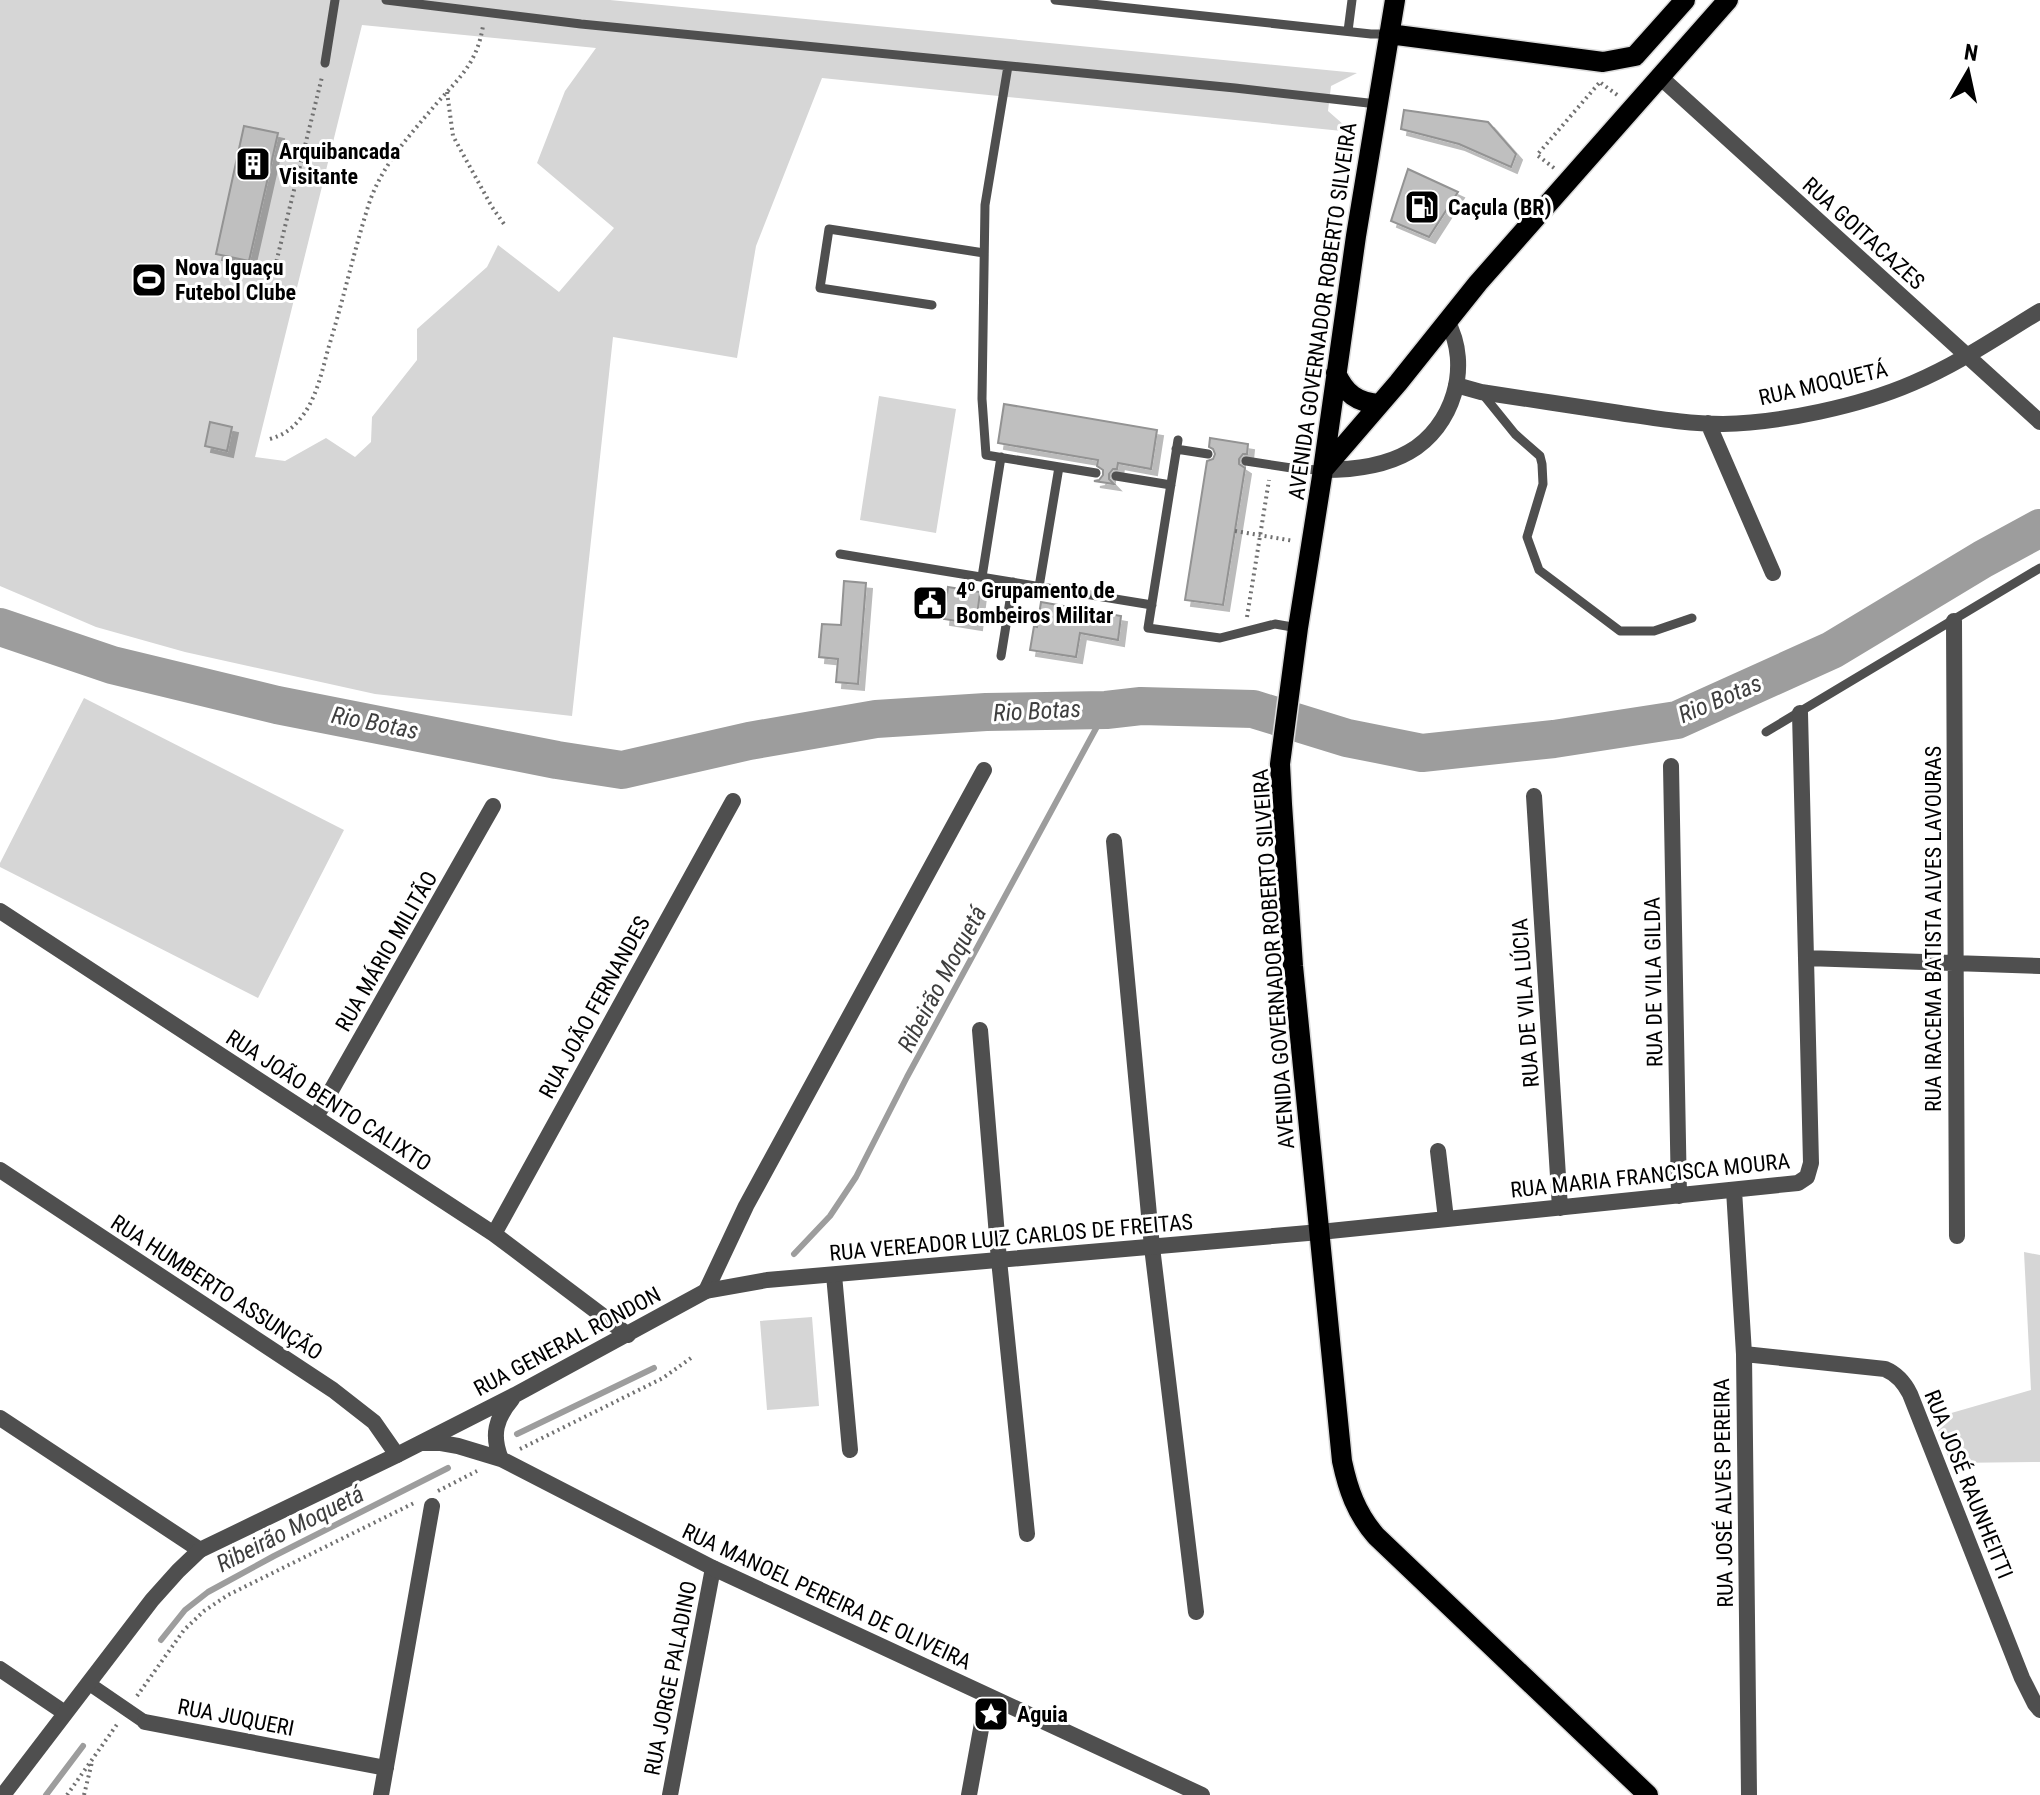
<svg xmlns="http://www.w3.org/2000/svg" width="2040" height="1795" viewBox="0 0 2040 1795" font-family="'Roboto Condensed',sans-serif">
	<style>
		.green { fill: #d6d6d6; fill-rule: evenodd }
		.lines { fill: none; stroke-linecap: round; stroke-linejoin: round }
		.stream { stroke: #9d9d9d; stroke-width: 6 }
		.river { stroke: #9d9d9d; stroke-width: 38 }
		.building { fill: #bfbfbf; stroke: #939393; stroke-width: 2; filter: url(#shadow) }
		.primary-casing { stroke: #dbdbdb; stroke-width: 23 }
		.path { stroke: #717171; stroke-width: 4; stroke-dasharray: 2 4; stroke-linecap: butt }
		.service { stroke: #4f4f4f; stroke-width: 9 }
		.pedestrian { stroke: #4f4f4f; stroke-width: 14 }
		.minor { stroke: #4f4f4f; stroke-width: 16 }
		.tertiary { stroke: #4f4f4f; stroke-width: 16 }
		.primary { stroke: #000; stroke-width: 20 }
		.labels { text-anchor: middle; stroke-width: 6; stroke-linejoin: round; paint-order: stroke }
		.poi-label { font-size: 22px; font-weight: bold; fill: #000; stroke: #fff; text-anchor: start }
		.street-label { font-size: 22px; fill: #000; stroke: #fff }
		.water-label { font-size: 24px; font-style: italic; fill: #3e3e3e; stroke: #fff }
	</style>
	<defs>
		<filter id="shadow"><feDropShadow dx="6" dy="6" stdDeviation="0" flood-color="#0004"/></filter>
	</defs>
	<rect width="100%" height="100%" fill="#fff"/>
	<path class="green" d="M0,0H610L1357,73L1331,86L1328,111L1352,132L822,78L756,246L737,358L613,337L572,716L375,694L185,652L96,627L0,586ZM362,25L596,48L565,91L537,163L614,228L559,292L498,245L487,267L417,329V360L372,417L371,442L355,457L326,438L285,461L255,457Z
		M879,396L956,409L936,533L860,520Z
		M84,698L344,830L258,998L0,867V863Z
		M2024,1252L2040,1255V1462L1950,1463L1934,1418L2031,1390Z
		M812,1317L819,1406L767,1410L760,1321Z"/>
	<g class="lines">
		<path class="stream" d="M794,1254L830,1216L856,1177L907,1077L1106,710
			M517,1434L654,1368
			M161,1640L185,1610L208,1592L274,1556L448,1468
			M46,1795L83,1746"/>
		<path class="river" d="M0,627L112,665L277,705L557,760L622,770L749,741L876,719L986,712L1106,710L1141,706L1253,709L1347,738L1422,753L1554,739L1677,720L1832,650L1983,559L2040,528"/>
	</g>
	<path class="building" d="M1404,110L1488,122L1516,154L1511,167L1459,144L1401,129Z
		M244,126L278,133L249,261L216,254Z
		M1408,169L1458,192L1429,237L1391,221Z
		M1004,404L1157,430L1151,469L1118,463L1117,469H1113L1109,474V479L1114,484L1094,481L1099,480L1103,475V470L1097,466L1098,460L998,443Z
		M210,422L232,427L227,451L205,446Z
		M1210,438L1248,444L1247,454H1243L1239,459V464L1245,468L1223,605L1185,600L1207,461L1213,459L1215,454L1213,449L1209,447Z
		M844,581L866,583L858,684L836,682L838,659L819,657L822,624L841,625Z
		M948,587L980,592L976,624L944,619Z
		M1041,602L1121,616L1118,640L1080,633L1076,657L1030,650L1034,626L1037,627Z"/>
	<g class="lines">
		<defs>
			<path id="primary" d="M1395,0L1356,236L1323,470L1298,628L1280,764L1282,804L1293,966L1342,1461C1348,1489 1356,1513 1376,1536L1648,1795
				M1389,34L1603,62L1635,56
				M1635,56L1685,0
				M1336,373C1345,393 1357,403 1380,404
				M1323,470L1398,383L1478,283L1728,0"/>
		</defs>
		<use href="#primary" class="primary-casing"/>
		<path class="path" d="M1601,83L1620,97
			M447,92L453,136L492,207L504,224
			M1554,168L1537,155L1600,82
			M275,267L322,77
			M270,439C283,435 291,430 300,419C317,399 322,370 329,346C343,301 353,255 367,210C379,168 409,136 437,103C460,77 477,63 483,26
			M1235,531L1294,541
			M1247,617L1269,480
			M520,1449L663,1378L691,1358
			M438,1491L477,1471
			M137,1696L184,1630L204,1611L228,1595L416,1502
			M67,1795L118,1723
			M84,1795L92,1762"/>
		<path class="service" d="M386,0L581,24L1235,88L1377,104
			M1055,0L1371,34H1389
			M1348,31L1352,0
			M325,63L335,0
			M1008,66L985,205L982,399L986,455L1096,473
			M932,305L820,288L829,229L984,253
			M1481,392L1515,434L1540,456L1542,464L1543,484L1527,537L1539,570L1620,631H1654L1692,618
			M1178,440L1148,628L1220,638L1275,624L1298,628
			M1176,449L1208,454
			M1246,461L1298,469L1322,470
			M1116,476L1171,485
			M840,554L1152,605
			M982,577L1001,457
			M1039,587L1059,467
			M1001,656L1013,582
			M1766,732L2040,568"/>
		<path class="pedestrian" d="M88,1683L145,1722"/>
		<path class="minor" d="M1659,76L2040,422
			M1456,385L1481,392C1527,399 1574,406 1620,413C1654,418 1688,424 1723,424C1780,423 1860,406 1913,383C1958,364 1999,336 2040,311
			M1708,423L1773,573
			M1323,470C1352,470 1383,467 1409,452C1453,427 1472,366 1447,321
			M1954,621L1957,1236
			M1671,766L1679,1196
			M1534,796L1560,1208
			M1114,841L1152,1247L1196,1612
			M0,911L494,1234L628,1335
			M1806,958L2040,966
			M980,1030L999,1260L1027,1534
			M316,1117L493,806
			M1438,1151L1446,1219
			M0,1170L333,1390L374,1422L397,1455
			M1734,1190L1744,1354L1749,1795
			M1320,1232L1798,1183L1807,1177L1811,1163L1800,713
			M494,1234L733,801
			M834,1275L850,1450
			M706,1291L746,1206L984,770
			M1744,1354L1885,1369C1897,1374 1904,1382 1910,1394L2022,1678L2035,1704L2040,1710
			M0,1418L200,1550
			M0,1669L65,1713
			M145,1722L386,1768
			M381,1795L432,1506
			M670,1795L713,1568
			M969,1795L987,1696"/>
		<path class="tertiary" d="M422,1443H441L458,1446L501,1459L713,1568L1202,1795
			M501,1459C491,1435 496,1418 512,1399
			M3,1795L152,1600L178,1571L200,1550L397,1455L515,1395L706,1291L767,1280L1320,1232"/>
		<use href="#primary" class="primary"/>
	</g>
	<defs>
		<symbol id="building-square" viewBox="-11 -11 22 22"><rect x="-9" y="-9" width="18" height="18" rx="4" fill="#000" stroke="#fff"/><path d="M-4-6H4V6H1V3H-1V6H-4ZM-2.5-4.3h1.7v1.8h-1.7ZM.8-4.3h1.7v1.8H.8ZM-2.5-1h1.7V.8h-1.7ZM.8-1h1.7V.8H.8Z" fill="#fff"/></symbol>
		<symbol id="fuel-square" viewBox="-11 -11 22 22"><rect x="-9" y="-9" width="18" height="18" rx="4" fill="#000" stroke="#fff"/><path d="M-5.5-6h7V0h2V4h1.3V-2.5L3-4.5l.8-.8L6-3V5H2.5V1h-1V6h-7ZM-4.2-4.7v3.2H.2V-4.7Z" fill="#fff"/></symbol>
		<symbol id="stadium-square" viewBox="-11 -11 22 22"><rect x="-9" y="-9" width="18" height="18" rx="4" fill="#000" stroke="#fff"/><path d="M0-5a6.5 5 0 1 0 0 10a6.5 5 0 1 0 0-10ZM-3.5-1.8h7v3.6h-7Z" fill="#fff"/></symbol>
		<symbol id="civic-square" viewBox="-11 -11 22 22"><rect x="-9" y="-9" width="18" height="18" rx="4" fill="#000" stroke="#fff"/><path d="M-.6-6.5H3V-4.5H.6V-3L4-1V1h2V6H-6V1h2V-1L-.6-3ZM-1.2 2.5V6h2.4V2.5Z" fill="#fff"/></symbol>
		<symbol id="sight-square" viewBox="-11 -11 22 22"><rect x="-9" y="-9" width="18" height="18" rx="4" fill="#000" stroke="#fff"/><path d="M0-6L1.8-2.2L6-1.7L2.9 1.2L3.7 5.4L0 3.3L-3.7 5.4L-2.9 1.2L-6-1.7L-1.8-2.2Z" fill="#fff"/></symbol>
	</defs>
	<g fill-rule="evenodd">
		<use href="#building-square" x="233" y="144" width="40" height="40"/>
		<use href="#fuel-square" x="1402" y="187" width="40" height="40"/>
		<use href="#stadium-square" x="129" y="260" width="40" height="40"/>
		<use href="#civic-square" x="910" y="583" width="40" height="40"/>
		<use href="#sight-square" x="971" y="1694" width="40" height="40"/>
	</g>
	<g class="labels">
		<g class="poi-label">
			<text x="279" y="159">Arquibancada<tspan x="279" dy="25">Visitante</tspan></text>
			<text x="1448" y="215">Caçula (BR)</text>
			<text x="175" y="275">Nova Iguaçu<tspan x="175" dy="25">Futebol Clube</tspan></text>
			<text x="956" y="598">4º Grupamento de<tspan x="956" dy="25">Bombeiros Militar</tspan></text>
			<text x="1017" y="1722">Aguia</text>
		</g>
		<g class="street-label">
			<text transform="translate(1864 233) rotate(42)" y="8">RUA GOITACAZES</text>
			<text transform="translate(1322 311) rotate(-82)" y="8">AVENIDA GOVERNADOR ROBERTO SILVEIRA</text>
			<text transform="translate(1823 383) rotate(-13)" y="8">RUA MOQUETÁ</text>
			<text transform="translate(1933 929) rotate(-90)" y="8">RUA IRACEMA BATISTA ALVES LAVOURAS</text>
			<text transform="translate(386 951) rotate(-60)" y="8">RUA MÁRIO MILITÃO</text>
			<text transform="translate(1273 959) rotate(-94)" y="8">AVENIDA GOVERNADOR ROBERTO SILVEIRA</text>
			<text transform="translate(1653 982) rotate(-91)" y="8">RUA DE VILA GILDA</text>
			<text transform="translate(1525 1003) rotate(-94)" y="8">RUA DE VILA LÚCIA</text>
			<text transform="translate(594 1007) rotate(-61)" y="8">RUA JOÃO FERNANDES</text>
			<text transform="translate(329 1100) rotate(33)" y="8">RUA JOÃO BENTO CALIXTO</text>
			<text transform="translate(1650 1175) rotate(-6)" y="8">RUA MARIA FRANCISCA MOURA</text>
			<text transform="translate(1011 1237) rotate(-5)" y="8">RUA VEREADOR LUIZ CARLOS DE FREITAS</text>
			<text transform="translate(217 1287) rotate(33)" y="8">RUA HUMBERTO ASSUNÇÃO</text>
			<text transform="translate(567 1341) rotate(-28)" y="8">RUA GENERAL RONDON</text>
			<text transform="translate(1969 1484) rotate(68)" y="8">RUA JOSÉ RAUNHEITTI</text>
			<text transform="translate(1723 1493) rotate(-91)" y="8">RUA JOSÉ ALVES PEREIRA</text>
			<text transform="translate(827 1596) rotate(25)" y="8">RUA MANOEL PEREIRA DE OLIVEIRA</text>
			<text transform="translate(670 1678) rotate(-79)" y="8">RUA JORGE PALADINO</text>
			<text transform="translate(236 1717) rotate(11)" y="8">RUA JUQUERI</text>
		</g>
		<g class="water-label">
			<text transform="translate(1720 699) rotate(-23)" y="8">Rio Botas</text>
			<text transform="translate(1037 711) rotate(-3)" y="8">Rio Botas</text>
			<text transform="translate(375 723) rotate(11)" y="8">Rio Botas</text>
			<text transform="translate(942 979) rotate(-62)" y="8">Ribeirão Moquetá</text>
			<text transform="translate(290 1529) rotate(-27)" y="8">Ribeirão Moquetá</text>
		</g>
	</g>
	<g transform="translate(1968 72) rotate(9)" stroke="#ffffff" stroke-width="6" paint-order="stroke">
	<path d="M0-6L14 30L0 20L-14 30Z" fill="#000000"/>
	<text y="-12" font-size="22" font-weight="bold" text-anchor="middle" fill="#000000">N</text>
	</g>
</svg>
